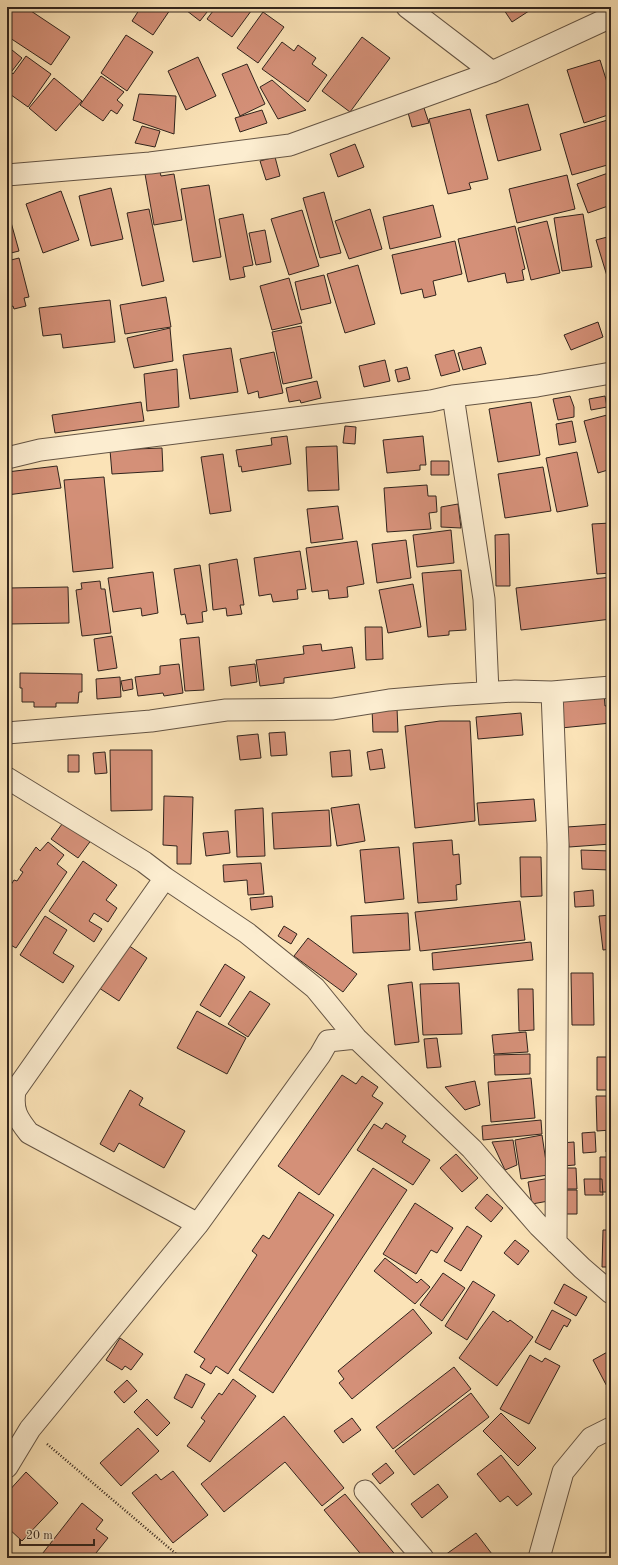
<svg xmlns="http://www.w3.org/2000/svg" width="618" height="1565" viewBox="0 0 618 1565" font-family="'Old Standard TT',serif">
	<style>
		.building { fill: #d49078; stroke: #31241d }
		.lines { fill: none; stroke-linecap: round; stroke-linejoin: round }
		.minor-casing { stroke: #645444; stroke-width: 23 }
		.path { stroke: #31241d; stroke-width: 2.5; stroke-dasharray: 1 2; stroke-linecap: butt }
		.minor { stroke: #fcedd0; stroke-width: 21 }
	</style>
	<rect width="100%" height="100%" fill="#fbe3b7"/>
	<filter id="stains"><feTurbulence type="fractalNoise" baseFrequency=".005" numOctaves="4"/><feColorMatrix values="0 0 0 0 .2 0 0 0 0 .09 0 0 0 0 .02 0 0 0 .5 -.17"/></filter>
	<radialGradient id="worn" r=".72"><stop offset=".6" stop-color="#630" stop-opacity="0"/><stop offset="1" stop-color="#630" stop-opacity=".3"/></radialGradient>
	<path class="building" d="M8,7H25L70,37L51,65L7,36Z
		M141,7H172L153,35L132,21Z
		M182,7H211L200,21Z
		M216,7H254L232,37L207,19Z
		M357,7H366L363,11Z
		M502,7H535L512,22Z
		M263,12L284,27L258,63L237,48Z
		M126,35L153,52L127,91L101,73Z
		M362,37L390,58L350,112L322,91Z
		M282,42L294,51L298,45L316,58L312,64L327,75L308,102L262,69Z
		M7,46L22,58L12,71L7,67Z
		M26,56L51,74L28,107L7,92V69L13,74Z
		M198,57L216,96L186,110L168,71Z
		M600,60L611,95V114L584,123L567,70Z
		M247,64L265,104L240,116L222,74Z
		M101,76L124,92L117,100L123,105L117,114L111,110L103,121L80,105Z
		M54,78L82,101L56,131L29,108Z
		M272,80L306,110L278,119L260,87Z
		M139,94L176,96L174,134L133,120Z
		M528,104L541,150L498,161L486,115Z
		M423,105L429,123L412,127L407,109Z
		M470,109L488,179L469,183L471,189L448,194L429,119Z
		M262,110L267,123L240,132L235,118Z
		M611,119V164L572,175L560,134Z
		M142,126L160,131L155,147L135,143Z
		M355,144L364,167L338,177L330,154Z
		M275,157L280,176L266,180L260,161Z
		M160,172L161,176L174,174L182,220L154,225L145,174Z
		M611,172V205L588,213L577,184Z
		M567,175L575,209L517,223L509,189Z
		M209,185L221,257L193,262L181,189Z
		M111,188L123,239L91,246L79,196Z
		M61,191L79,240L43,253L26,204Z
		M324,192L341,253L320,258L303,198Z
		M433,205L441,237L390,249L383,217Z
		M7,208L19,251L7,254Z
		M149,209L164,281L142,286L127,213Z
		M370,209L382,249L349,259L335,221Z
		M302,210L319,266L289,275L271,219Z
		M243,214L253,265L243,267L245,277L230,280L219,219Z
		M583,214L592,267L562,271L554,218Z
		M547,221L560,273L531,280L518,228Z
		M515,226L525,269L522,270L524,280L507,283L505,273L468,282L458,239Z
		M265,230L271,262L256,265L249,233Z
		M611,236V275L607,276L596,240Z
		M455,241L462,274L433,281L436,295L424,298L422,289L401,294L392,255Z
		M19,258L29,297L24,298L26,306L14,309L13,306L7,308V261Z
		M358,265L375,324L345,333L327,274Z
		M324,275L331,303L301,310L295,282Z
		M289,278L302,323L272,330L260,286Z
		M166,297L171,327L125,334L120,305Z
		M110,300L115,342L63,348L61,334L43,336L39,308Z
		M598,322L603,337L571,350L564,335Z
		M301,326L312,378L283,384L272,332Z
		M170,328L173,361L134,368L127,338Z
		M481,347L486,364L463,370L458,353Z
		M231,348L238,392L190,399L183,355Z
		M454,350L460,371L441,376L435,355Z
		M274,352L283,393L259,398L258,391L248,394L240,359Z
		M385,360L390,381L364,387L359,366Z
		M407,367L410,379L398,382L395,370Z
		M177,369L179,407L147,411L144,374Z
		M317,381L321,398L301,403L300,400L289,402L286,388Z
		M570,396L574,407V417L558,420L553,399Z
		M605,396L607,407L591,410L589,399Z
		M141,402L144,421L55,433L52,415Z
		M531,402L540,455L498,462L489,409Z
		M611,414V469L598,473L584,421Z
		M572,421L576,442L559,445L556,424Z
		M345,426L356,427L355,444L343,443Z
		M287,436L291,464L242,472L241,466L239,467L236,450L272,445L271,438Z
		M423,436L426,465H420V470L387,473L383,440Z
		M337,446L339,490L308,491L306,447Z
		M162,448L163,471L112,474L110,450Z
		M577,452L588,506L557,512L546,458Z
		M223,454L231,511L210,514L201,457Z
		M431,461H449V475H431Z
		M57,466L61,488L7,495V472Z
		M543,467L551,511L505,518L498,474Z
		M104,477L113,568L73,572L64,480Z
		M427,485L428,496H436L437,512L429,513L431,529L387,532L384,488Z
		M458,504L461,528L441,527V507Z
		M338,506L343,539L311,543L307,509Z
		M611,523V573L597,574L592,524Z
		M451,530L454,563L417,567L413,535Z
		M509,534L510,586H496L495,535Z
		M406,540L411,578L377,583L372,544Z
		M357,541L364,584L347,587L348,597L329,599L328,590L312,592L306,548Z
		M300,551L306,589L297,590L298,599L273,602L271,594L259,596L254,558Z
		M237,559L244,605H240L242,614L227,616L226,608L213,610L209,564Z
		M200,565L207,611L202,612L203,622L187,624L185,614L181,615L174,569Z
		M461,570L466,630L449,631V635L428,637L422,573Z
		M153,572L158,613L142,616L141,608L113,612L108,578Z
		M611,577V619L521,630L516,588Z
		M100,581L101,589H105L111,633L82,636L76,590L82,589L81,583Z
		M413,584L421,627L388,633L379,590Z
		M68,587L69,623L9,624L8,588Z
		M365,627H382L383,659L366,660Z
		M112,636L117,668L98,671L94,639Z
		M199,637L204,690L185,691L180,639Z
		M321,644L322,651L352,647L355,668L284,678V683L260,686L256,660L304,654L303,646Z
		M179,664L183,693L164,696L163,693L138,696L135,677L160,674V666Z
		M255,664L257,682L231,686L229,667Z
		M20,673L82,674V692H79L78,703H56V707H34V702H22V688H20Z
		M120,677L121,697L97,699L96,679Z
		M132,679L133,689L123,691L121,681Z
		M604,693L605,706L611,705V723L561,728L557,699Z
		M397,708L398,732H373L372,709Z
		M521,713L523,735L478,739L476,717Z
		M440,721H470L475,821L415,828L405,726Z
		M285,732L287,755L271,756L269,733Z
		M258,734L261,758L240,760L237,736Z
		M382,749L385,768L370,770L367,752Z
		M110,750H152V810L111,811Z
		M350,750L352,776L332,777L330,752Z
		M105,752L107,773L95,774L93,753Z
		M68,755H79V772H68Z
		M164,796L193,797L191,864H177V846L163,845Z
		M534,799L536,821L479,825L477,803Z
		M359,804L365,841L337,846L331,808Z
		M263,808L265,856L237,857L235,810Z
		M329,810L331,846L274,849L272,813Z
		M65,820L92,839L78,858L51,839Z
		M611,824V844L569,847L567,827Z
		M228,831L230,853L206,856L203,833Z
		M452,840L453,855L459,854L461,884L456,885L457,900L418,903L413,843Z
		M48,842L64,855L57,864L67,872L16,948L7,943V891L14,880L17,881L23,872L20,870L36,847L40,851Z
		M399,847L404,899L365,903L360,850Z
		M581,850L611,851V870L582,869Z
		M520,857H541L542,896L521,897Z
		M83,861L117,885L106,900L117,908L108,922L94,913L89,921L102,929L94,942L49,911Z
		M261,863L264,894L248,895L247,880L224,882L223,865Z
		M593,890L594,906L575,907L574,892Z
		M272,896L273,907L251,910L250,898Z
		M520,901L525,940L420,951L415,912Z
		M408,913L410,950L353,953L351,916Z
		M611,915V949L603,950L599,916Z
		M45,916L67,930L53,953L74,966L63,983L20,955Z
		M284,926L297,934L291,944L278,936Z
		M308,938L357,974L343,992L294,956Z
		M531,942L533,960L433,970L432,953Z
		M125,943L147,958L119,1001L96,986Z
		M225,964L245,977L220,1017L200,1005Z
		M571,973H593L594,1025H572Z
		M412,982L419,1042L395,1045L388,985Z
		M459,983L462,1034L423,1035L420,984Z
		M518,989H533L534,1030L519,1031Z
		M250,991L270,1004L248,1037L228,1024Z
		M197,1011L246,1038L227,1074L177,1048Z
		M611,1025V1056H610L607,1026Z
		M526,1032L528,1052L494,1054L492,1035Z
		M437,1038L441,1067L427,1068L424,1039Z
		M530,1054V1074L495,1075L494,1055Z
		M597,1057H611V1090H597Z
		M342,1075L356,1084L362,1076L378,1087L372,1096L383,1103L319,1195L278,1166Z
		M531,1078L535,1118L491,1122L488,1082Z
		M475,1081L480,1105L465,1110L445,1087Z
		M130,1090L143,1098L139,1105L185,1131L164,1168L119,1143L114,1152L100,1144Z
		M596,1096H611V1130L597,1131Z
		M541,1120L542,1134L483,1140L482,1126Z
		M386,1123L406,1136L402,1142L430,1160L413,1185L357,1150L374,1124L382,1129Z
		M606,1131H611V1152H606Z
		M595,1132L596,1152L583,1153L582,1133Z
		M542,1135L548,1175L521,1179L515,1140Z
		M513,1140L517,1165L505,1170L492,1142Z
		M574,1142L575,1165L563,1166L561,1143Z
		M456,1154L478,1178L462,1192L440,1168Z
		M600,1157H611V1192H600Z
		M373,1168L407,1190L273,1393L239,1370Z
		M563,1168H576L577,1189H564Z
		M550,1178L554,1200L532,1204L528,1182Z
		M584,1179H602L603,1195H585Z
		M563,1190H577V1214H563Z
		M299,1192L334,1215L228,1374L216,1366L211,1374L200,1367L205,1359L194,1352L257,1255L252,1251L263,1235L269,1239Z
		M487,1194L503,1208L491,1222L475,1208Z
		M415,1203L453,1228L437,1253L431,1250L416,1274L383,1254Z
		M467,1226L482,1236L461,1271L444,1261Z
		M603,1230H611V1267H602Z
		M515,1240L529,1251L518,1265L504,1253Z
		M385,1258L417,1283L421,1279L430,1287L415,1304L374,1271Z
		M443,1273L465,1288L442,1321L420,1305Z
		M473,1281L495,1295L467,1340L445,1326Z
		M564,1284L587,1297L576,1316L554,1303Z
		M413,1309L432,1333L352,1399L339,1383L344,1379L338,1371Z
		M552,1310L571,1320L567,1327L564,1325L550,1350L535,1342Z
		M493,1311L508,1322L510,1320L533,1337L497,1386L459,1358Z
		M120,1338L143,1354L131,1370L125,1366L122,1370L106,1360Z
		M611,1350V1394L593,1360Z
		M530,1355L542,1362L545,1358L560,1366L529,1424L500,1409Z
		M454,1367L471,1389L393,1449L376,1427Z
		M186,1374L205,1384L192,1408L174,1398Z
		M233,1379L256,1396L210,1462L187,1446L205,1421L201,1418L219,1393L222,1395Z
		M127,1380L137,1391L124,1403L114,1392Z
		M471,1393L489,1417L414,1475L395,1451Z
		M147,1399L170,1423L157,1436L134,1412Z
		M501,1413L536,1448L518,1466L483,1431Z
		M284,1416L344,1488L322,1506L285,1462L224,1512L201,1484Z
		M352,1418L361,1430L343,1443L334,1431Z
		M138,1428L159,1451L121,1486L100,1463Z
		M501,1455L532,1494L517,1506L508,1496L500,1502L477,1474Z
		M386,1463L394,1473L380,1484L372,1474Z
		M173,1471L208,1515L173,1543L132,1493L156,1474L161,1480Z
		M26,1472L58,1503L22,1541L7,1527V1493Z
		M438,1484L448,1497L422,1518L411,1504Z
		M345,1494L398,1558H364L324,1510Z
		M82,1503L103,1520L96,1529L108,1538L92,1558H39Z
		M476,1533L495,1558H447L445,1555Z"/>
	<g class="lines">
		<defs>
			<path id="minor" d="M407,7L492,72
				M7,175L150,163L290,145L492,72L611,17
				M453,396L484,599L488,692
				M7,458L40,450L431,401L453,396L537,386L611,373
				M552,692L558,844L556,1243
				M7,733L151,721L226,710L333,709L389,700L448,695L515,691L552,692L611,687
				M7,778L144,862L165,878L247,933L315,988L356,1038L472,1149L539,1226L582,1268L611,1293
				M165,878L15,1091C12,1110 17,1118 29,1133L198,1224
				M7,1467L30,1429L198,1224L320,1055L328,1041L356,1038
				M365,1491L423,1558
				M539,1558L563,1472L591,1438L611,1428"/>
		</defs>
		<use href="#minor" class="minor-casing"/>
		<path class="path" d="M47,1444L181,1558"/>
		<use href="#minor" class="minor"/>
	</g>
	<rect width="618" height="1565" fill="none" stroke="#fbe3b7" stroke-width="24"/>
	<rect x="8" y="8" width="602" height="1549" fill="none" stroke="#31241d" stroke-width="2"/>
	<rect x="12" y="12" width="594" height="1541" fill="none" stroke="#31241d"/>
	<path d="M20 1539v6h74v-6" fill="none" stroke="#31241d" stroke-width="2"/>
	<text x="26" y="1539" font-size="12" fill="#31241d" stroke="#fcedd0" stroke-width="3" paint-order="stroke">20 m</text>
	<rect width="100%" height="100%" filter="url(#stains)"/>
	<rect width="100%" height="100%" fill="url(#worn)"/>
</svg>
